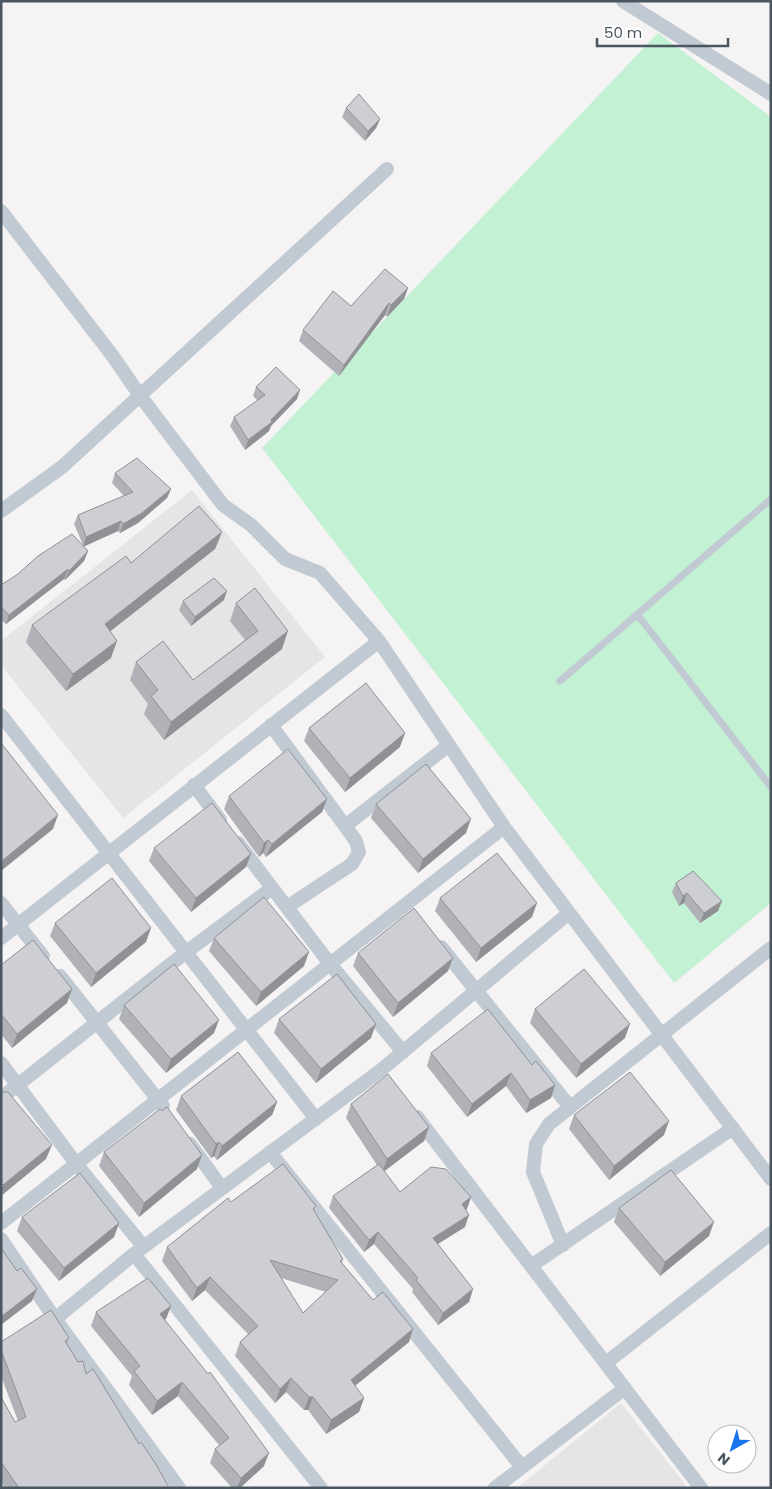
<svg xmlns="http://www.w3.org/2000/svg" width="772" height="1489" viewBox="0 0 772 1489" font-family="Poppins,sans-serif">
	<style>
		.education { fill: #e6e4e5 }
		.grass { fill: #c3f1d4 }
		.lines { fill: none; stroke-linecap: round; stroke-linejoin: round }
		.lane { stroke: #c1cad2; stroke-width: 7 }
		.street { stroke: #c1cad2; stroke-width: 14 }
		.wall { fill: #b0b2b7; fill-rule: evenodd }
		.shaded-wall { fill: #909195 }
		.building { fill: #cdcfd5; stroke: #909195; fill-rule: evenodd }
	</style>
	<rect width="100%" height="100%" fill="#f5f3f3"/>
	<path class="education" d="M192,490L325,657L123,818L1,665V641Z
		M621,1403L688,1488H517Z"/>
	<path class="grass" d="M658,33L771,117V903L674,983L262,448Z"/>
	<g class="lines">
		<path class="lane" d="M637,614L771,787
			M560,681L771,499"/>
		<path class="street" d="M623,1L771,94
			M1,211L112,355L141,397L223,505L251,525L285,559L320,573L379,641L504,827L771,1179
			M1,511L62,467L387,169
			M1,715L316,1119
			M271,725L356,841L359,852L352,864L287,907
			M194,785L220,820
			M345,826L449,745
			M238,843L330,964L403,1052
			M1,903L43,956
			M1,938L379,641
			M441,947L570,1107
			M60,976L163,1106
			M1,1063L77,1165L143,1246
			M1,1098L185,953L272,888
			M417,1117L701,1488
			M190,1144L222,1188
			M270,1152L522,1467
			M1,1223L504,827
			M1,1239L55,1319L179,1488
			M563,1245L533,1172L536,1144L549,1124L771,948
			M134,1254L321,1488
			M531,1266L733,1128
			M55,1319L134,1254L381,1070L569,913
			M606,1363L771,1233
			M495,1488L625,1388"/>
	</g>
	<path class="wall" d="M346,108L380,119L376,128L365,141L342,117Z
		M408,288L404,299L387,317L385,315L339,376L299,341L303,330Z
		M256,387L297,399L271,426L269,431L245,450L230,426L234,417L258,401L253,396Z
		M115,473L171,489L167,498L138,523L120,533L118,531L83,546L88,551L84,561L65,580L64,579L6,624L1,620V585L83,545L74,524L78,515L124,496L112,483Z
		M222,532L215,549L110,631L111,658L66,691L26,642L32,625L131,563Z
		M224,600L191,626L179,610L183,601Z
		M236,603L282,649L164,740L144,714L148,704L130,680L136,662L193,680L245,640L230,621Z
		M309,728L400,747L345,792L304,741Z
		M229,796L327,799L322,812L266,857L263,853L259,857L224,809Z
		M376,804L466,833L418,873L371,818Z
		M154,848L246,867L191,912L149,861Z
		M676,883L718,911L700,923L684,903L679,906L672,892Z
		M440,898L532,917L476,962L435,911Z
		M55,923L146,942L91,987L50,936Z
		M214,938L304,966L256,1006L209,951Z
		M358,953L448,971L393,1017L353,966Z
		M1,965L67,1003L12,1048L1,1034Z
		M124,1005L214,1033L166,1073L119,1019Z
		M535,1009L625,1038L576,1078L530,1023Z
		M279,1019L371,1038L316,1083L274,1033Z
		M431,1053L532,1065L555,1085L551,1098L526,1113L506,1086L467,1117L427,1066Z
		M181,1096L277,1102L272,1115L217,1160L214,1156L211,1158L176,1110Z
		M351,1104L429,1127L424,1141L384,1171L400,1192L471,1197L466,1210L465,1227L438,1244L473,1289L469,1302L438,1325L412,1292L413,1289L374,1244L364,1252L329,1208L333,1196L377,1165L346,1118Z
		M574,1115L664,1135L609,1180L569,1129Z
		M104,1152L197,1169L139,1217L99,1166Z
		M231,1202L316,1206L314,1211L343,1259L342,1263L373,1300L413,1329L409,1342L355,1386L364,1398L359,1412L326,1434L308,1410H304L286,1392L275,1403L235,1356L240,1342L248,1334L205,1290L192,1301L162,1261L167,1247ZM281,1278L326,1292L303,1313Z
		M619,1208L709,1236L660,1276L614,1222Z
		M22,1217L119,1223L114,1237L59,1281L17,1231Z
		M171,1306L165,1320L264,1466L240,1488H232L210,1463L215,1449L219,1445L178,1396L152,1415L129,1385L132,1376L91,1326L96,1312Z
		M69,1338L67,1344L86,1374L139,1444L169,1488H5L1,1482V1397L15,1422L18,1421L1,1376V1342Z"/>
	<path class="shaded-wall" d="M380,119L376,128L365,141L368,131Z
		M408,288L404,299L387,317L391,305Z
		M389,303L385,315L339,376L344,365Z
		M300,390L297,399L271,426L269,431L245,450L248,440L271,420Z
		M171,489L167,498L138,523L120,533L123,524Z
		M121,521L118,531L83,547L86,537Z
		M222,532L215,549L98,641L105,624Z
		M88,551L84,561L65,580L69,571Z
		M68,569L64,579L6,624L9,615Z
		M227,591L224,600L191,626L195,617Z
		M288,631L282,649L164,740L171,722Z
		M117,641L111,658L66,691L73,674Z
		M405,733L400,747L345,792L350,778Z
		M327,799L322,812L266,857L272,844Z
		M58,815L53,829L1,871V865L3,860Z
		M471,819L466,833L418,873L423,859Z
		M268,840L263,853L259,857L264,843Z
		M251,854L246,867L191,912L196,898Z
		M687,893L684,903L679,906L683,896Z
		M722,901L718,911L700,923L704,913Z
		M537,903L532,917L476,962L481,948Z
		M151,928L146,942L91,987L96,973Z
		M309,952L304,966L256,1006L261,992Z
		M453,958L448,971L393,1017L398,1003Z
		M72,989L67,1003L12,1048L17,1034Z
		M219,1020L214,1033L166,1073L171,1059Z
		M376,1024L371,1038L316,1083L321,1069Z
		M630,1024L625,1038L576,1078L581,1064Z
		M511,1073L506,1086L467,1117L472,1104Z
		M555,1085L551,1098L526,1113L530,1100Z
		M277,1102L272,1115L217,1160L222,1146Z
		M669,1121L664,1135L609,1180L614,1166Z
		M429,1127L424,1141L382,1173L387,1159Z
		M219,1142L214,1156L211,1158L216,1144Z
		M52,1145L46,1159L1,1196V1190L3,1185Z
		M202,1155L197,1169L139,1217L144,1203Z
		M471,1197L467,1209L458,1217L462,1204Z
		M469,1215L465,1227L428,1250L433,1238Z
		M714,1222L709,1236L660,1276L665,1262Z
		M119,1223L114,1237L59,1281L64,1268Z
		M378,1232L374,1244L364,1252L369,1240Z
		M210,1277L205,1290L192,1301L197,1288Z
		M37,1289L32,1301L1,1325V1319L2,1316Z
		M473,1289L469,1302L438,1325L443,1313Z
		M171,1306L166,1319L156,1327L160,1314Z
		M413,1329L409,1342L346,1393L351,1380Z
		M291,1378L286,1392L275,1403L280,1389Z
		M182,1382L178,1396L152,1415L157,1401Z
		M309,1397H313L308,1410H304Z
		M364,1398L359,1412L326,1434L331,1420Z
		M269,1453L264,1466L240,1488H237L241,1478Z"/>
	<path class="building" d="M359,94L380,119L368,131L346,108Z
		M385,269L408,288L391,305L389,303L344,365L303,330L333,291L351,306Z
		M276,367L300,390L271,420L272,422L248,440L234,417L265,395L256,387Z
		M137,458L171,489L142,513L123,524L121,521L86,537L78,515L133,492L115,473Z
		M199,506L222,532L105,624L117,641L73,674L32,625L126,556L131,563Z
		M72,534L88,551L69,571L68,569L9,615L1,607V585L18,574L38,556Z
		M214,578L227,591L195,617L183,601Z
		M255,588L288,631L171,722L151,696L158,690L136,662L163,641L193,680L258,631L236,603Z
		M366,683L405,733L350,778L309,728Z
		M1,743L58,815L3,860L1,858Z
		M288,749L327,799L272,844L268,840L264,843L229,796Z
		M426,764L471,819L423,859L376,804Z
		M212,803L251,854L196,898L154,848Z
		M497,853L537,903L481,948L440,898Z
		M693,871L722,901L704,913L687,893L683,896L676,883Z
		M112,878L151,928L96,973L55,923Z
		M264,897L309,952L261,992L214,938Z
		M414,908L453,958L398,1003L358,953Z
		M33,940L72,989L17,1034L1,1014V965Z
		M174,964L219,1020L171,1059L124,1005Z
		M584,969L630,1024L581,1064L535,1009Z
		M337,974L376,1024L321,1069L279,1019Z
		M488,1009L532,1065L536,1061L555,1085L530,1100L511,1073L472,1104L431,1053Z
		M238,1052L277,1102L222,1146L219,1142L216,1144L181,1096Z
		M630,1072L669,1121L614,1166L574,1115Z
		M388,1074L429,1127L387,1159L351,1104Z
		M3,1092H8L52,1145L3,1185L1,1183V1094Z
		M167,1107L202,1155L144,1203L104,1152L160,1109L162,1111Z
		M283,1164L316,1206L313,1209L343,1259L340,1261L373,1300L383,1292L413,1329L351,1380L364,1398L331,1420L313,1397H309L291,1378L280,1389L240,1342L258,1326L210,1277L197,1288L167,1247L228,1198L231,1202ZM270,1260L338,1280L303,1313Z
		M379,1164L400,1192L431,1167L446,1169L471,1197L462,1204L469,1215L433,1238L473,1289L443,1313L416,1280L418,1278L378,1232L369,1240L333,1196Z
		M671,1170L714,1222L665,1262L619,1208Z
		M80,1173L119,1223L64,1268L22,1217Z
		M1,1248L17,1271L21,1268L37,1289L2,1316L1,1315Z
		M148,1278L171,1306L160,1314L208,1374L210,1372L269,1453L241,1478L215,1449L229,1438L182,1382L157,1401L134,1371L140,1366L96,1312Z
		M51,1310L69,1338L65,1341L78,1362L83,1361L86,1374L93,1369L139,1444L141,1442L157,1466L169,1488H19L1,1462V1397L15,1422L26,1417L1,1350V1342Z"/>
	<rect width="772" height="1489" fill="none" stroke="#4a5661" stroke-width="5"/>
	<g transform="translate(732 1449) rotate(219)"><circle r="24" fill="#ffffff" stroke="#b7bbc0"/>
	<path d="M0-4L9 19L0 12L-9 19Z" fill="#1975e9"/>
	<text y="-8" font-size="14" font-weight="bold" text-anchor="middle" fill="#4a5661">N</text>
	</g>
	<path d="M597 38v8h131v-8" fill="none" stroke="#4a5661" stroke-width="2.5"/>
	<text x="604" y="38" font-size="15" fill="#4a5661" stroke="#ffffff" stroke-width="4" paint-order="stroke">50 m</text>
</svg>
